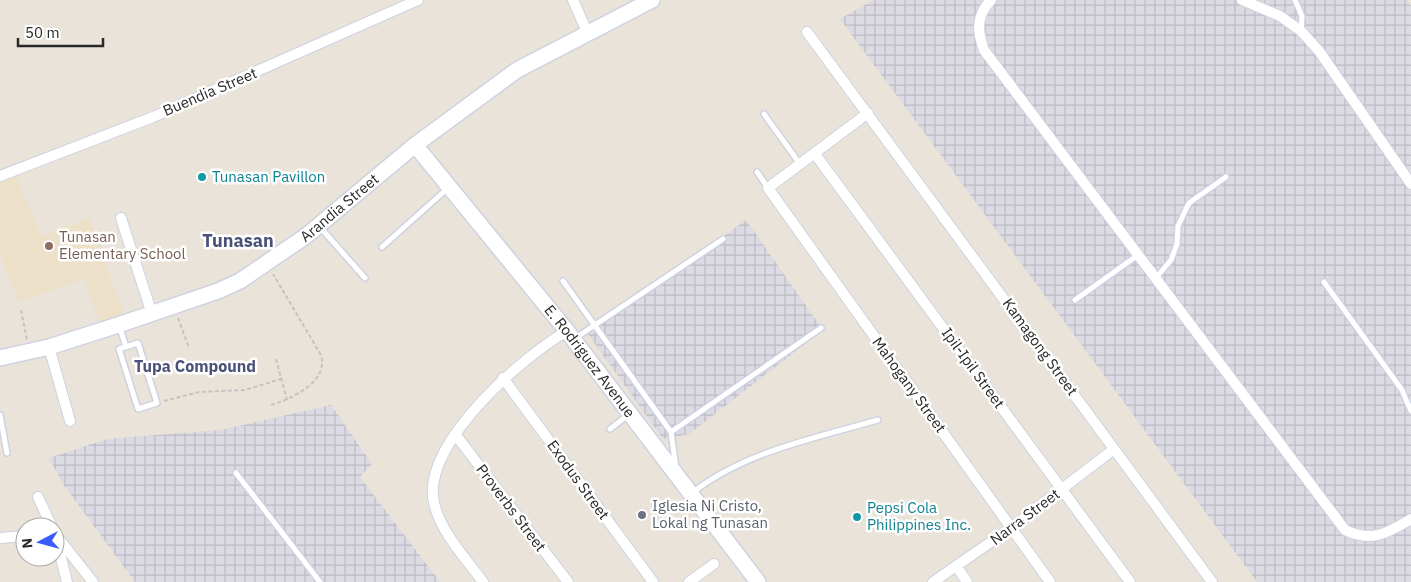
<svg xmlns="http://www.w3.org/2000/svg" width="1411" height="582" viewBox="0 0 1411 582" font-family="'IBM Plex Sans',sans-serif">
	<style>
		.industrial { fill: url(#industrial-grid) }
		.education { fill: #ece0c8 }
		.lines { fill: none; stroke-linecap: round; stroke-linejoin: round }
		.lane-casing { stroke: #ced2e1; stroke-width: 8 }
		.street-casing { stroke: #ced2e1; stroke-width: 12 }
		.secondary-casing { stroke: #ced2e1; stroke-width: 18 }
		.path { stroke: #c3c3c3; stroke-width: 2; stroke-dasharray: 4 2.5; stroke-linecap: butt }
		.lane { stroke: #fff; stroke-width: 5 }
		.street { stroke: #fff; stroke-width: 10 }
		.secondary { stroke: #fff; stroke-width: 15 }
		.culture-dot { fill: #0f9aa8; stroke: #fff; stroke-width: 2 }
		.education-dot { fill: #8d6e63; stroke: #fff; stroke-width: 2 }
		.worship-dot { fill: #6b7280; stroke: #fff; stroke-width: 2 }
		.labels { text-anchor: middle; stroke-width: 5; stroke-linejoin: round; paint-order: stroke }
		.street-label { font-size: 15px; fill: #282828; stroke: #fff }
		.culture-label { font-size: 15px; fill: #0d838f; stroke: #fff; text-anchor: start }
		.education-label { font-size: 15px; fill: #785e54; stroke: #fff; text-anchor: start }
		.worship-label { font-size: 15px; fill: #5b616d; stroke: #fff; text-anchor: start }
		.neighbourhood-label { font-size: 16px; font-weight: bold; fill: #495177; stroke: #fff }
		.quarter-label { font-size: 18px; font-weight: bold; fill: #495177; stroke: #fff }
	</style>
	<defs>
		<pattern id="industrial-grid" width="8" height="8" patternUnits="userSpaceOnUse" patternTransform="scale(1.25)"><rect width="8" height="8" fill="#dcdae2"/><path d="M0 4h8M4 0v8" fill="none" stroke="#bdbbc2"/></pattern>
	</defs>
	<rect width="100%" height="100%" fill="#eae3d9"/>
	<path class="industrial" d="M874,0H1407L1411,6V582H1257L840,19Z
		M746,220L823,330L689,434L663,439L588,334Z
		M331,405L372,464L360,477L440,582H135L63,484L49,458L107,439L221,430Z"/>
	<path class="education" d="M15,175L41,236L89,218L125,317L100,325L84,279L19,302L0,255V181Z"/>
	<g class="lines">
		<defs>
			<path id="lane" d="M1295,0L1302,16L1301,31
				M764,114L800,164
				M757,172L768,188
				M319,226L365,278
				M382,247L448,188
				M1156,278L1171,260L1177,244L1178,226L1189,203L1226,177
				M563,281L671,432L676,468
				M1324,282L1402,390L1411,411
				M1075,300L1138,255
				M119,325L126,347
				M574,339L723,239
				M138,343L157,403L138,409L119,349Z
				M0,415L7,453
				M610,429L628,415
				M671,432L821,328
				M236,473L320,582
				M692,493C744,452 815,438 878,420"/>
			<path id="street" d="M573,0L587,32
				M991,0C976,16 977,31 984,50L1345,530C1371,543 1388,533 1411,519
				M1242,0L1280,16L1301,31L1319,51L1411,184
				M807,32L1212,582
				M868,113L768,188L1050,582
				M815,154L1130,582
				M0,176L153,117L418,0
				M121,218L152,314
				M49,347L70,421
				M503,378L653,582
				M455,434L568,582
				M38,497L52,527
				M55,534L93,582
				M0,538L25,536
				M56,538L67,582
				M957,567L967,582
				M483,582C465,557 437,529 433,497C427,440 522,357 567,331
				M689,582L714,564
				M933,582L1011,528L1114,449"/>
			<g id="secondary">
				<path id="s1" d="M415,145L567,331L758,582"/>
				<path id="s2" d="M0,358L49,347L118,325L218,291L240,281L306,236L415,145L517,70L652,0"/>
			</g>
		</defs>
		<use href="#lane" class="lane-casing"/>
		<use href="#street" class="street-casing"/>
		<use href="#secondary" class="secondary-casing"/>
		<path class="path" d="M21,310L27,340
			M178,318L189,348
			M276,359L287,400
			M164,401L199,392L245,390L281,379
			M271,405C291,399 329,382 321,355L273,274"/>
		<use href="#lane" class="lane"/>
		<use href="#street" class="street"/>
		<use href="#secondary" class="secondary"/>
	</g>
	<g class="culture-dot">
		<circle cx="202" cy="177" r="5"/>
		<circle cx="857" cy="517" r="5"/>
	</g>
	<circle class="education-dot" cx="49" cy="246" r="5"/>
	<circle class="worship-dot" cx="642" cy="515" r="5"/>
	<g class="labels">
		<g class="street-label">
			<text transform="translate(210 92) rotate(-23)" y="5">Buendia Street</text>
			<text dy="5" stroke="none"><textPath href="#s2" startOffset="376">Arandia Street</textPath></text>
			<text transform="translate(1040 347) rotate(54)" y="5">Kamagong Street</text>
			<text dy="5" stroke="none"><textPath href="#s1" startOffset="278">E. Rodriguez Avenue</textPath></text>
			<text transform="translate(973 368) rotate(54)" y="5">Ipil-Ipil Street</text>
			<text transform="translate(909 385) rotate(54)" y="5">Mahogany Street</text>
			<text transform="translate(578 480) rotate(54)" y="5">Exodus Street</text>
			<text transform="translate(511 508) rotate(53)" y="5">Proverbs Street</text>
			<text transform="translate(1025 517) rotate(-37)" y="5">Narra Street</text>
		</g>
		<g class="culture-label">
			<text x="212" y="182">Tunasan Pavillon</text>
			<text x="867" y="513">Pepsi Cola<tspan x="867" dy="17">Philippines Inc.</tspan></text>
		</g>
		<g class="education-label">
			<text x="59" y="242">Tunasan<tspan x="59" dy="17">Elementary School</tspan></text>
		</g>
		<g class="worship-label">
			<text x="652" y="511">Iglesia Ni Cristo,<tspan x="652" dy="17">Lokal ng Tunasan</tspan></text>
		</g>
		<g class="neighbourhood-label">
			<text x="195" y="372">Tupa Compound</text>
		</g>
		<g class="quarter-label">
			<text x="238" y="247">Tunasan</text>
		</g>
	</g>
	<g transform="translate(40 542) rotate(264)"><circle r="24" fill="#ffffff" stroke="#a9a9a9"/>
	<path d="M0-4L9 19L0 12L-9 19Z" fill="#385df8"/>
	<text y="-8" font-size="14" font-weight="bold" text-anchor="middle" fill="#282828">N</text>
	</g>
	<path d="M18 38v8h85v-8" fill="none" stroke="#282828" stroke-width="2.5"/>
	<text x="25" y="38" font-size="15" fill="#282828" stroke="#ffffff" stroke-width="4" paint-order="stroke">50 m</text>
</svg>
